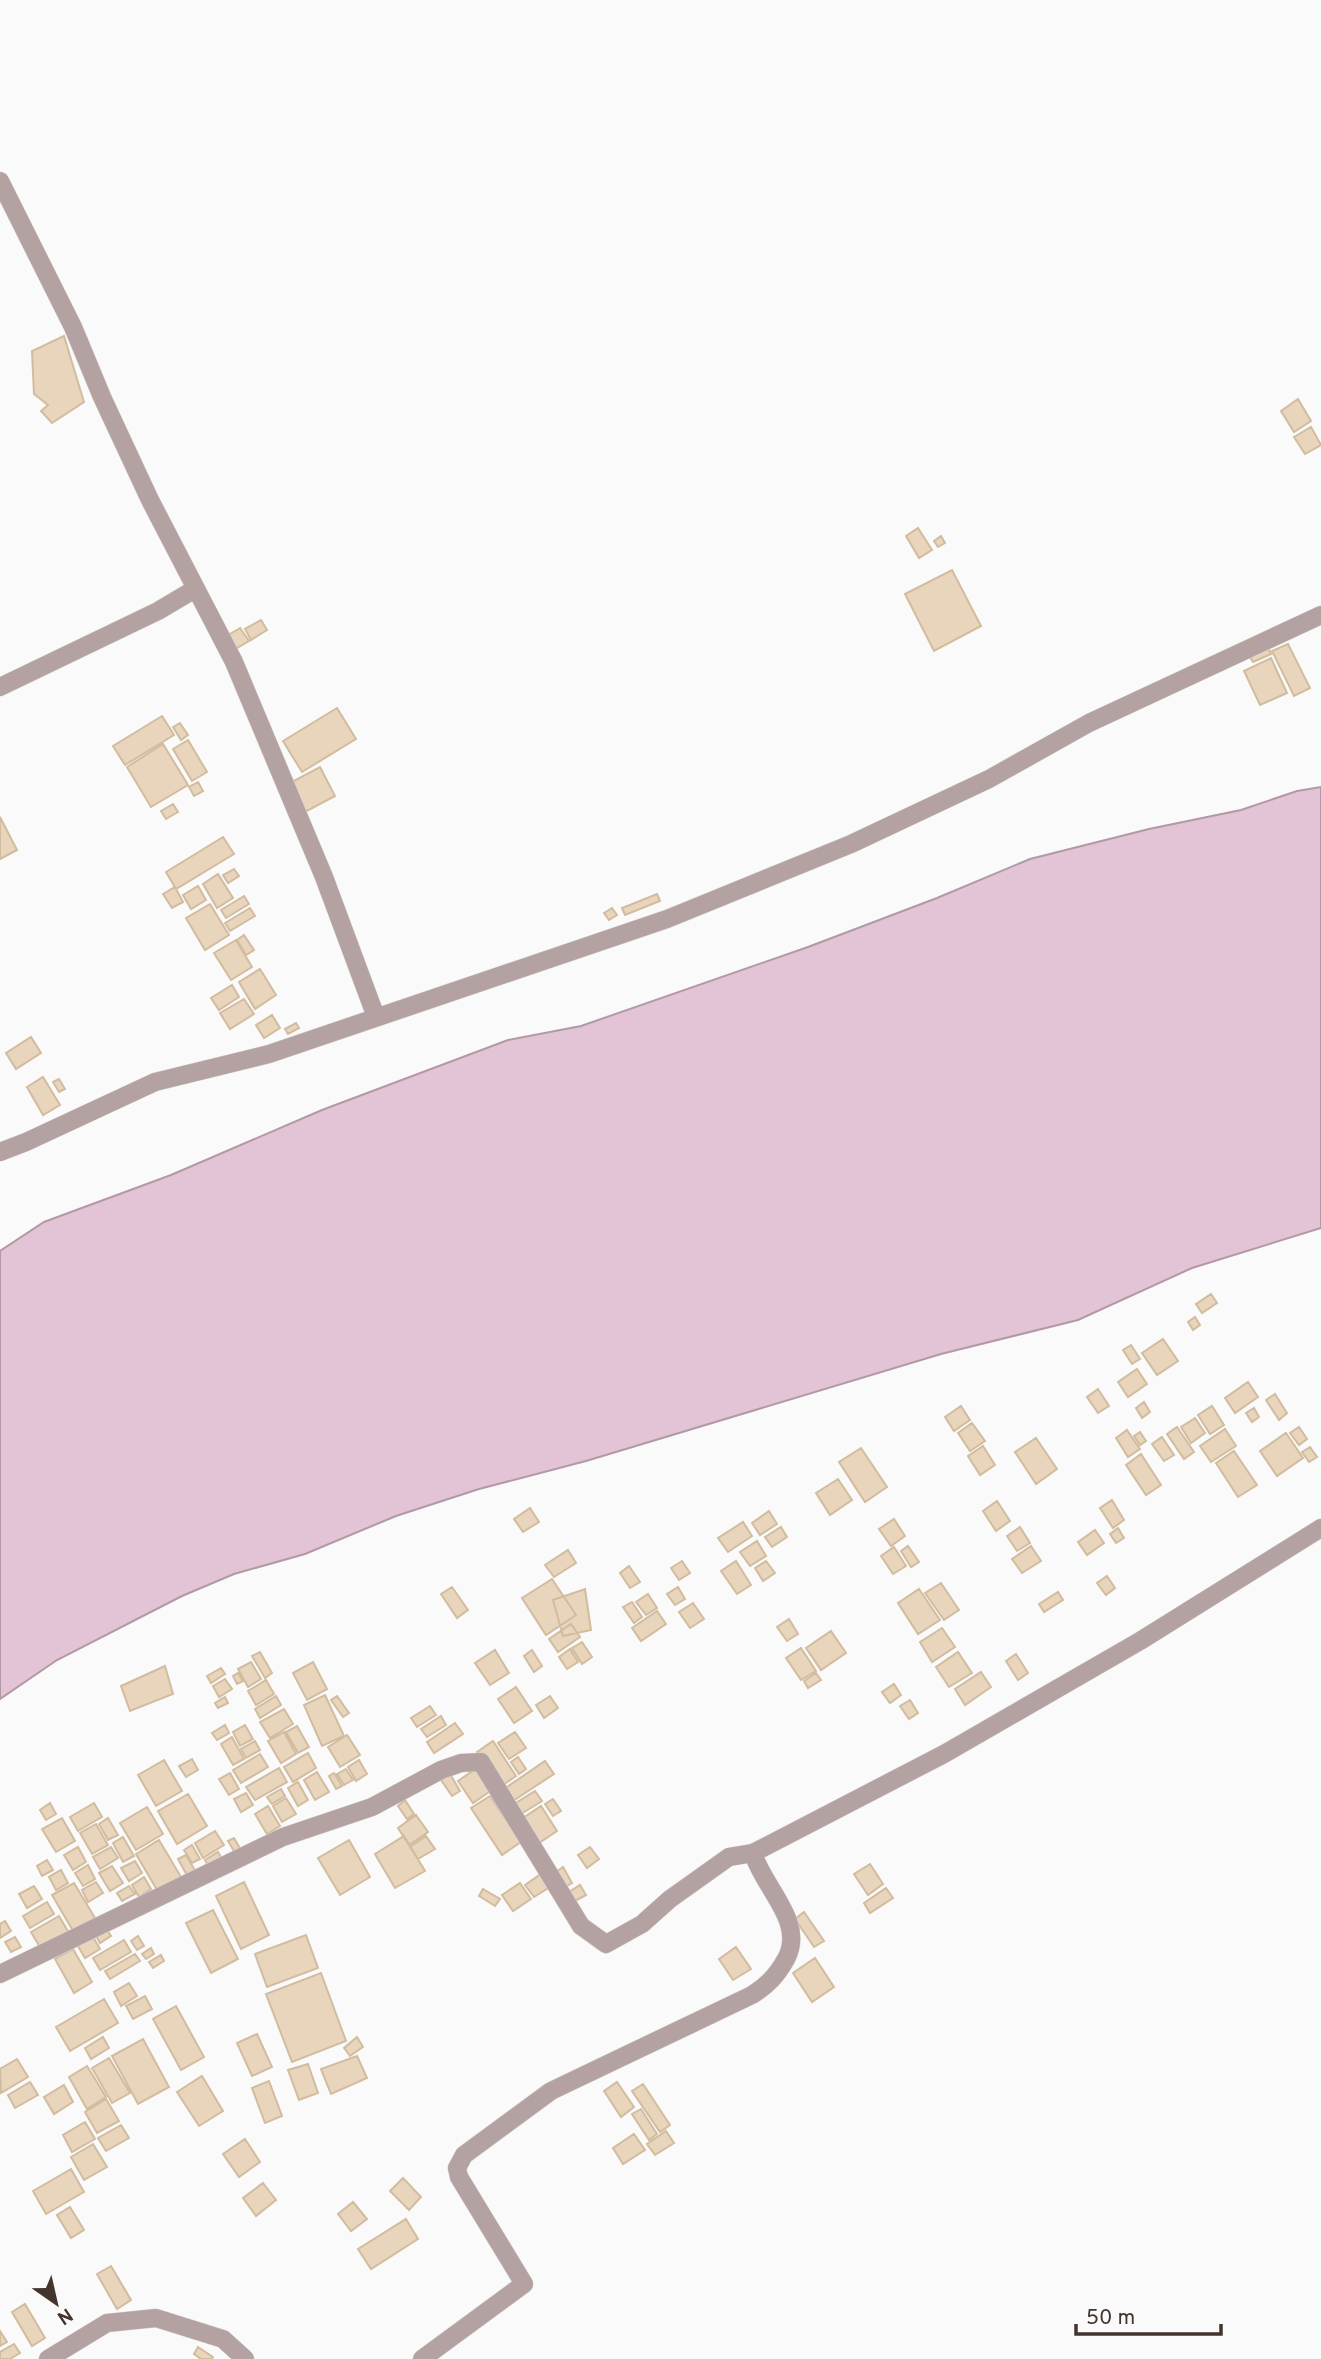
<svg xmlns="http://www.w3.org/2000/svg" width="1321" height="2359" viewBox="0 0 1321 2359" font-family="Overpass,sans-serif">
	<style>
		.water { fill: #e2c4d6; stroke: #b299a4; stroke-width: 2 }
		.building { fill: #e8d5bb; stroke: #d1bc9f; stroke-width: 2 }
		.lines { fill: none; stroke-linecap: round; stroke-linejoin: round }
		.minor-casing { stroke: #d9d7d5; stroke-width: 19 }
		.minor { stroke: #b4a2a3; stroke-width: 18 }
	</style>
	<rect width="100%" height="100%" fill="#fafafa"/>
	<path class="water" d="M1321,787V1228L1192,1268L1078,1320L941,1354L586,1461L479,1489L396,1516L305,1554L234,1574L182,1596L57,1660L0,1699V1251L44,1222L171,1175L322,1110L508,1040L581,1026L808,947L937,898L1030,859L1149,829L1241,810L1297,791Z"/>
	<path class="building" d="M64,336L84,402L52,423L41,411L48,405L34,394L32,351Z
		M1298,399L1311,421L1294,432L1281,411Z
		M1311,427L1321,445L1305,454L1294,437Z
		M918,528L932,550L919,558L906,536Z
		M941,536L945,543L938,547L934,541Z
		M952,570L981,626L934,651L905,594Z
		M261,620L267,630L251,640L245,629Z
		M240,628L249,641L234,650L225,637Z
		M1288,644L1310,688L1294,696L1272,651Z
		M1268,648L1271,654L1253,662L1250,657Z
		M1271,658L1287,693L1260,705L1244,671Z
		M337,708L356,739L302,772L283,741Z
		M162,716L174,735L125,765L113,746Z
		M180,723L188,735L181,740L173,727Z
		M188,740L207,772L192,781L173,749Z
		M163,744L188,785L151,807L127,767Z
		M320,767L335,796L305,812L290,783Z
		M198,782L203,791L194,796L189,787Z
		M173,804L178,812L166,819L161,811Z
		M0,817L17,850L0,859Z
		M223,837L234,854L176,889L166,872Z
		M234,869L239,876L228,883L223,875Z
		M218,874L233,898L217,908L203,884Z
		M198,886L206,900L191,909L183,895Z
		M175,887L183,902L172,908L163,894Z
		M657,894L660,901L625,915L622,908Z
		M244,896L249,904L226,918L221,910Z
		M210,904L229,935L205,950L186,918Z
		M250,908L255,916L230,931L225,923Z
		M612,908L617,915L609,920L604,913Z
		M244,935L254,950L246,955L237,940Z
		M236,940L252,967L231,980L214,953Z
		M260,969L276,995L255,1009L239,982Z
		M232,985L239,997L219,1010L211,998Z
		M244,999L254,1014L230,1029L220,1013Z
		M272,1015L280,1028L264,1038L256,1025Z
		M296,1023L299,1028L288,1034L285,1029Z
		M31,1037L41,1053L16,1069L6,1053Z
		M43,1077L60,1105L43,1115L27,1087Z
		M59,1079L65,1089L59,1092L53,1082Z
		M1211,1294L1217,1303L1202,1313L1196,1304Z
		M1195,1317L1200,1325L1193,1330L1188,1322Z
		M1163,1339L1178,1361L1157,1375L1142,1353Z
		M1131,1345L1140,1359L1132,1364L1123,1350Z
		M1137,1369L1147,1384L1128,1397L1118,1382Z
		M1248,1382L1258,1397L1235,1413L1225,1398Z
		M1098,1389L1109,1406L1098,1413L1087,1397Z
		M1275,1394L1287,1413L1279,1420L1266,1400Z
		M1144,1402L1150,1412L1142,1418L1136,1408Z
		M961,1406L970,1420L954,1431L945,1417Z
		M1212,1406L1224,1425L1210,1434L1198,1415Z
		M1254,1408L1259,1417L1252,1422L1246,1413Z
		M1195,1418L1205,1433L1191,1443L1181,1427Z
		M972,1423L985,1441L970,1451L958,1433Z
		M1177,1427L1194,1452L1184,1459L1167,1434Z
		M1299,1427L1307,1439L1299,1445L1290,1433Z
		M1225,1429L1236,1446L1211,1462L1200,1446Z
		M1127,1430L1140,1449L1128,1457L1116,1438Z
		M1140,1432L1146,1441L1140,1445L1134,1436Z
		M1286,1433L1303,1458L1277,1476L1260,1451Z
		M1162,1437L1174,1455L1164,1461L1152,1444Z
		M1036,1438L1057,1469L1036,1484L1015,1452Z
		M983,1446L995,1465L980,1475L968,1456Z
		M1310,1447L1317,1457L1309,1462L1302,1452Z
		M861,1448L887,1487L865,1502L839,1462Z
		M1234,1451L1257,1485L1238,1497L1216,1463Z
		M1141,1454L1161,1485L1146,1495L1126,1465Z
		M838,1479L852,1500L830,1515L816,1493Z
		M1112,1500L1124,1520L1113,1528L1100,1508Z
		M997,1501L1010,1521L996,1531L983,1511Z
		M530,1508L539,1522L523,1532L514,1519Z
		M769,1511L777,1524L760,1535L752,1523Z
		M894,1519L905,1536L891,1546L879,1529Z
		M743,1522L752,1536L728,1552L718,1538Z
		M781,1527L787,1537L772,1547L765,1537Z
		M1020,1527L1030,1543L1017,1551L1007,1536Z
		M1118,1528L1124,1538L1116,1543L1110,1534Z
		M1095,1530L1104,1543L1087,1555L1078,1542Z
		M757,1541L766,1556L750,1566L740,1552Z
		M908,1546L919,1562L911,1567L901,1551Z
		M1031,1546L1041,1561L1022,1573L1012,1559Z
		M894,1547L906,1566L893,1574L881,1556Z
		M568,1550L576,1563L554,1577L545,1565Z
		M682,1561L690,1573L679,1580L671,1568Z
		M736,1561L751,1585L737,1594L721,1571Z
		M766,1561L775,1573L763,1581L755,1568Z
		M629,1566L640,1582L630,1588L620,1573Z
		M1107,1576L1115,1588L1106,1595L1097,1583Z
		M552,1579L576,1615L546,1635L522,1598Z
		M941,1583L959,1610L944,1620L925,1593Z
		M452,1587L468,1610L457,1618L441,1594Z
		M678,1587L685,1599L675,1605L667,1594Z
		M585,1589L591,1630L563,1636L553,1600Z
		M919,1589L940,1620L918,1634L898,1603Z
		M1058,1592L1063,1600L1044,1612L1039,1604Z
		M648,1594L657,1608L646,1615L636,1602Z
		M632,1602L642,1617L634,1623L623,1607Z
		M693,1603L704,1619L690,1628L679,1612Z
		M657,1611L666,1624L641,1641L632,1628Z
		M789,1619L798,1634L787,1641L777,1627Z
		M571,1624L580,1637L558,1652L549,1639Z
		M942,1628L955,1647L932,1662L920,1642Z
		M831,1631L846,1653L821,1670L806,1648Z
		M582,1642L592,1657L582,1664L572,1648Z
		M801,1648L816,1671L801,1680L786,1658Z
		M570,1649L578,1662L567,1669L559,1657Z
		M495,1650L509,1673L490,1685L475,1663Z
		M532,1650L542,1666L534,1672L524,1656Z
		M260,1652L272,1673L265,1678L252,1656Z
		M958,1652L972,1673L949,1687L936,1667Z
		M1016,1654L1028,1673L1018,1680L1006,1661Z
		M251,1662L261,1679L248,1687L238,1669Z
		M313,1662L327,1689L307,1700L293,1673Z
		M165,1666L173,1694L130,1711L121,1686Z
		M221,1668L225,1674L211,1683L207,1676Z
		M981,1672L991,1687L965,1705L955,1689Z
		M238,1673L243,1681L237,1684L233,1676Z
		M816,1673L821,1680L808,1688L804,1681Z
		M225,1679L232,1689L219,1697L213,1686Z
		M266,1680L274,1694L256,1705L248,1691Z
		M894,1684L901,1695L890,1703L882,1692Z
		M516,1687L532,1711L514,1723L498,1699Z
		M325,1695L344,1736L322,1746L304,1705Z
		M276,1696L281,1705L260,1718L255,1709Z
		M337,1696L349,1713L343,1717L331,1700Z
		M550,1696L558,1708L544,1718L536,1705Z
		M225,1697L228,1703L218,1708L215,1703Z
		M910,1700L918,1713L909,1719L900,1706Z
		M430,1706L436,1715L417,1727L411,1718Z
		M284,1709L293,1724L270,1738L260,1722Z
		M441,1716L446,1725L427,1737L421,1729Z
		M455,1723L463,1734L434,1753L427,1742Z
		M225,1725L229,1733L217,1740L212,1733Z
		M245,1725L253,1739L240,1746L233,1732Z
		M297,1726L309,1747L298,1753L286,1732Z
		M284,1732L296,1754L281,1763L268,1741Z
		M515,1732L526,1748L509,1759L498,1743Z
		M347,1735L360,1755L340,1767L328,1747Z
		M232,1737L244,1759L233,1765L221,1744Z
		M255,1741L260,1750L246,1758L241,1749Z
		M493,1741L516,1776L500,1787L477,1752Z
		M308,1753L316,1768L293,1782L284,1767Z
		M260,1754L268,1767L241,1783L233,1770Z
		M518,1757L526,1769L519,1774L511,1762Z
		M192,1759L198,1770L186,1777L179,1766Z
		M164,1760L182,1791L156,1806L138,1775Z
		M359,1760L367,1774L356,1781L348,1767Z
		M545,1761L554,1774L513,1801L504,1789Z
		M279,1768L287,1782L255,1800L246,1787Z
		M477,1768L492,1790L473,1803L458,1781Z
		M346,1769L353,1780L344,1785L337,1774Z
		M317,1772L329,1792L315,1800L304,1780Z
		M230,1773L239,1789L229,1795L219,1779Z
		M334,1773L342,1786L336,1789L329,1776Z
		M450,1774L460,1791L452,1796L441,1780Z
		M298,1782L308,1800L298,1806L288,1788Z
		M281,1789L285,1796L272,1804L267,1797Z
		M535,1791L542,1801L521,1814L514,1804Z
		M246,1793L253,1805L241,1812L234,1799Z
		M188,1794L207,1826L177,1844L158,1811Z
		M490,1796L521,1842L502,1855L471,1808Z
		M286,1798L296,1814L282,1822L273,1806Z
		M553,1799L561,1811L553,1816L545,1804Z
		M405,1800L414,1814L407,1819L398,1806Z
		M50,1803L56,1814L46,1820L40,1810Z
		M94,1803L102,1817L78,1831L70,1817Z
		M268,1806L280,1826L267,1834L255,1814Z
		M541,1806L557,1831L539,1843L523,1818Z
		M147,1807L163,1834L136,1850L120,1823Z
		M416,1815L428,1832L409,1845L398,1828Z
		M62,1818L75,1841L56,1852L42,1829Z
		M108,1818L118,1835L108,1840L99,1824Z
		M96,1824L108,1845L92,1854L80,1833Z
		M215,1831L224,1845L203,1858L195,1843Z
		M404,1836L425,1871L395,1888L375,1854Z
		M426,1836L435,1849L418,1859L410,1847Z
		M123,1837L134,1856L123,1862L113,1843Z
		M234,1838L241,1850L235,1853L228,1841Z
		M159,1840L181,1877L157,1890L136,1854Z
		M349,1840L370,1877L340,1895L318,1858Z
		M192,1845L200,1859L192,1863L184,1850Z
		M78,1847L86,1862L73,1870L64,1855Z
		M111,1847L118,1858L100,1869L93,1857Z
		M590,1847L599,1859L587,1868L578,1855Z
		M218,1852L222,1859L209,1867L205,1860Z
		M186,1855L197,1874L189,1879L178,1859Z
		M47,1860L53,1870L42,1876L37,1866Z
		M135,1861L142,1873L129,1881L121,1868Z
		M870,1864L883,1884L868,1895L854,1874Z
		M88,1865L95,1879L83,1886L75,1873Z
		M112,1866L123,1883L110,1891L99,1873Z
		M563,1867L572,1883L565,1887L556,1872Z
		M61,1870L68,1883L56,1890L49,1877Z
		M541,1874L550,1887L534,1897L525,1885Z
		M144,1877L151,1889L139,1897L132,1885Z
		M96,1882L103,1893L88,1902L82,1890Z
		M244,1882L269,1935L241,1949L216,1896Z
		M74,1883L95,1918L73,1931L52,1895Z
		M520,1883L531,1899L513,1911L502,1895Z
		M580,1885L586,1895L575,1901L569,1892Z
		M34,1886L42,1899L27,1908L19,1894Z
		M129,1886L135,1894L122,1901L117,1893Z
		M886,1888L893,1898L870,1913L864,1903Z
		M483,1889L500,1899L495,1906L479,1896Z
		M47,1902L54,1914L30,1928L23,1916Z
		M213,1910L238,1959L211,1973L186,1923Z
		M804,1912L824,1941L814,1947L795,1919Z
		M59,1916L69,1933L41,1949L31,1932Z
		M5,1921L11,1931L0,1938V1924Z
		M106,1928L111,1936L100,1943L95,1934Z
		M306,1935L318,1968L267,1987L255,1954Z
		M138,1936L144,1946L137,1950L131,1941Z
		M15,1937L21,1947L11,1952L5,1942Z
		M93,1937L100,1949L85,1958L78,1946Z
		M124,1940L131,1952L100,1970L93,1958Z
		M736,1947L751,1969L733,1980L719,1959Z
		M151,1948L154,1954L146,1959L142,1954Z
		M73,1949L92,1982L74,1993L55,1959Z
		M135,1954L140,1961L110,1979L105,1971Z
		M161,1955L164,1961L153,1968L149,1962Z
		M815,1958L834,1987L812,2002L793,1973Z
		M321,1973L346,2041L292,2062L266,1994Z
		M129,1983L137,1996L121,2006L114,1992Z
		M145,1996L152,2009L133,2019L126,2006Z
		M104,1999L118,2023L70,2051L56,2027Z
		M176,2006L204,2057L181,2070L153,2019Z
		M257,2034L272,2067L252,2076L237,2043Z
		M103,2037L109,2048L91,2059L85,2048Z
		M357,2037L363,2047L350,2056L344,2048Z
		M143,2039L169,2087L138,2104L112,2056Z
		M357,2056L367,2078L331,2094L321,2069Z
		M109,2058L130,2093L112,2103L92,2068Z
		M17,2059L28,2077L1,2093L0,2069Z
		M308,2064L318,2093L299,2100L288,2070Z
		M87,2066L106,2097L87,2109L69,2077Z
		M202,2076L223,2111L199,2126L177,2092Z
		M269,2081L282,2116L265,2123L252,2088Z
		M30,2082L38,2095L15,2108L8,2095Z
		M617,2082L634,2107L621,2117L604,2091Z
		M643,2084L670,2125L660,2132L632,2091Z
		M64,2085L73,2102L54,2114L44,2097Z
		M106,2099L119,2121L97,2133L85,2112Z
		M641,2109L657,2134L649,2140L632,2114Z
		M85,2122L95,2139L72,2152L63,2135Z
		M121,2125L129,2138L106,2151L98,2138Z
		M666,2131L674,2143L655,2155L647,2144Z
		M634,2134L645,2150L623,2164L613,2148Z
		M245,2139L260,2162L239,2177L223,2154Z
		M93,2144L107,2167L84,2180L71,2157Z
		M71,2169L84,2192L46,2214L33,2191Z
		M403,2178L421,2197L409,2210L390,2191Z
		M263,2183L276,2200L256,2216L243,2198Z
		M353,2202L367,2219L351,2231L338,2214Z
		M70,2207L84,2230L71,2238L57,2215Z
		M406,2219L418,2239L371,2269L358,2249Z
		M111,2266L131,2300L117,2309L97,2274Z
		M25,2304L45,2338L32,2346L12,2312Z
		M0,2331L7,2342L0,2346Z
		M14,2344L20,2353L10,2359H0V2352Z
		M198,2347L213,2357L212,2359H201L194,2354Z"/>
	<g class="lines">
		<defs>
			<path id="minor" d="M0,181L73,327L102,397L150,500L234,662L324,877L376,1017
				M0,687L158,611L195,589
				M0,1152L26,1142L155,1082L269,1054L667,919L851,844L989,779L1089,723L1321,615
				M0,1974L283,1837L372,1807L441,1770L461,1763L481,1762L581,1926L606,1944L642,1924L670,1899L729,1857L753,1853
				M48,2359L107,2323L156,2318L223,2339L245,2359
				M422,2359L524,2284L459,2177L457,2168L464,2155L551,2091L752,1995C768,1985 777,1975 786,1959C806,1922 764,1889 753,1853L944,1754L1140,1641L1321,1528"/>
		</defs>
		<use href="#minor" class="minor-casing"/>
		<use href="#minor" class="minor"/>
	</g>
	<g transform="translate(56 2303) rotate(146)" stroke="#fafafa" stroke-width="5" paint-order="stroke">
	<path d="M0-5L12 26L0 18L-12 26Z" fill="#43352e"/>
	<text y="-10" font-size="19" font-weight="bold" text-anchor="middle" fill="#43352e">N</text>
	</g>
	<path d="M1076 2324v10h145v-10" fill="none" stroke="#43352e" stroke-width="3.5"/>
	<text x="1086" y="2324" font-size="21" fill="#43352e" stroke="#fafafa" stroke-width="5" paint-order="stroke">50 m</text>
</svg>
